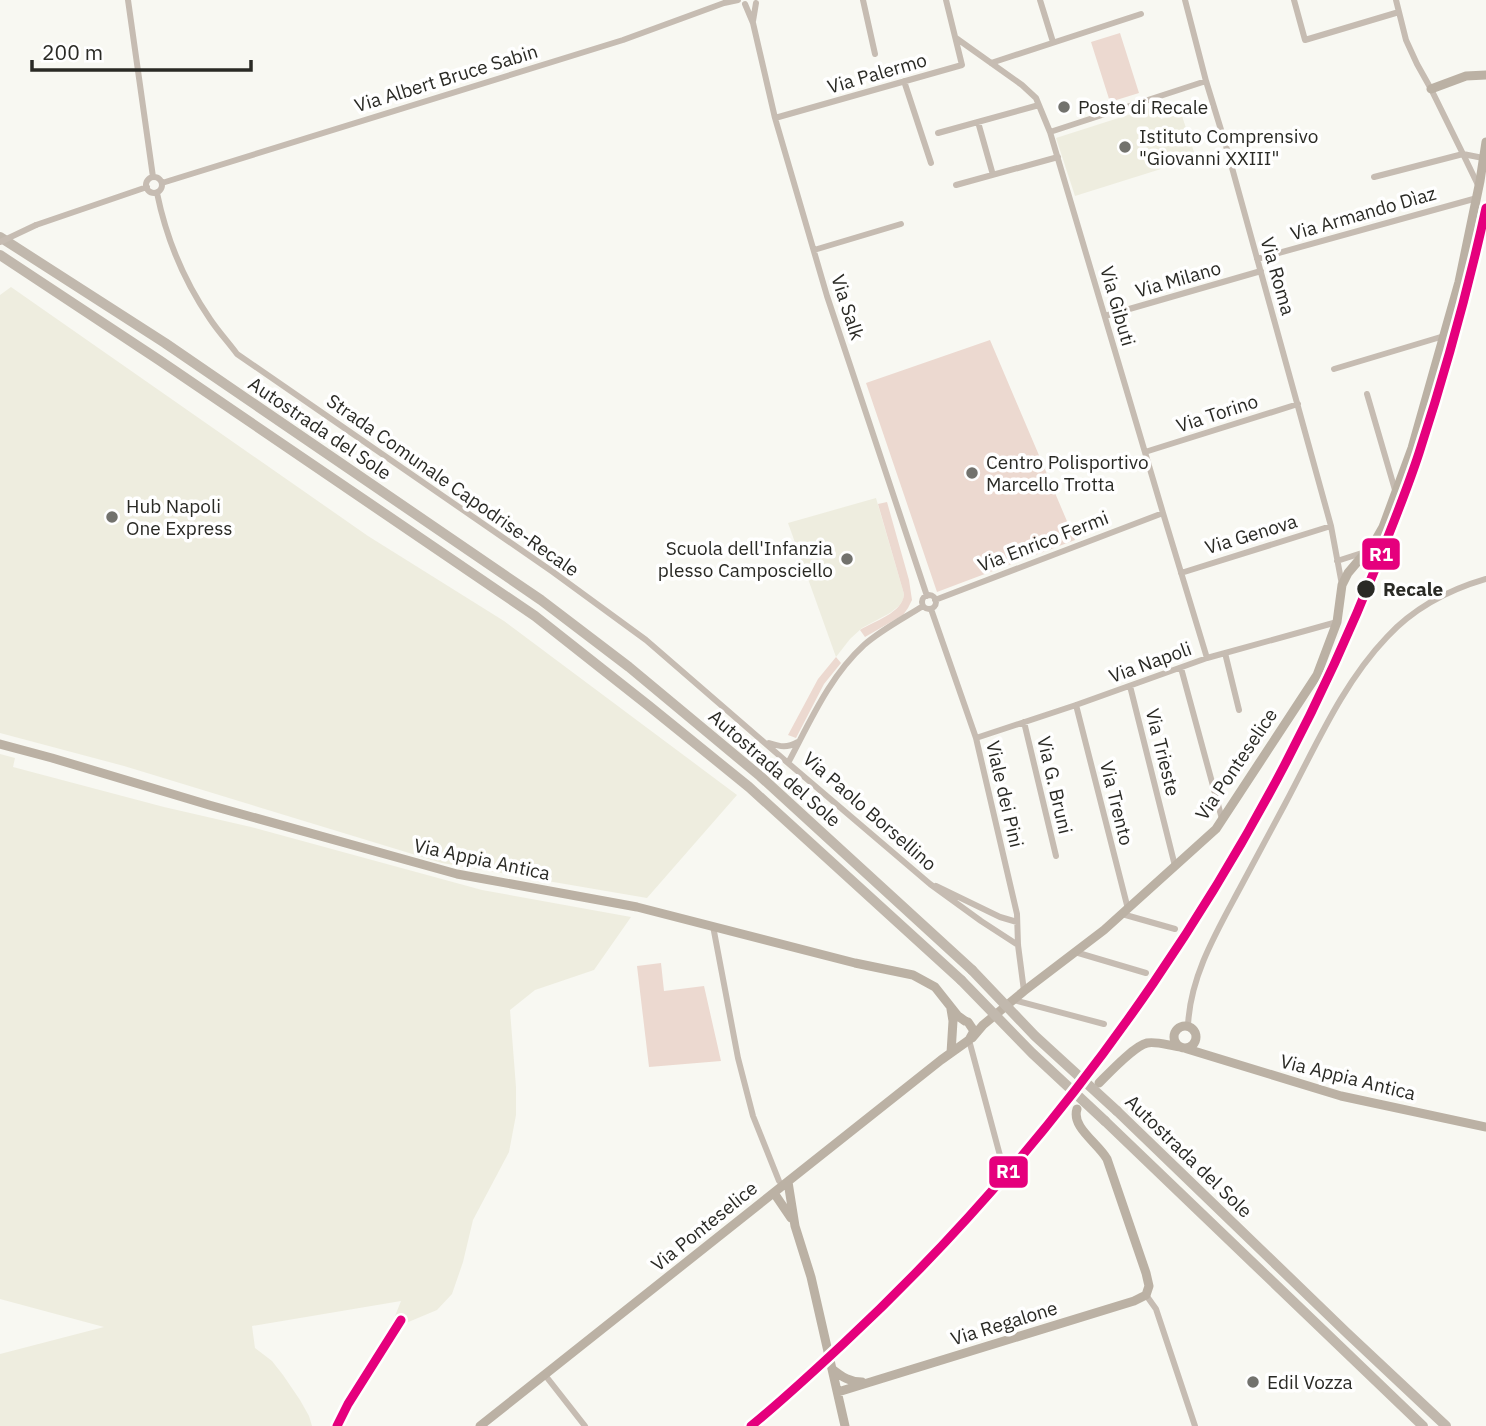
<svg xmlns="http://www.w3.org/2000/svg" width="1486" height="1426" viewBox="0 0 1486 1426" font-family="'IBM Plex Sans',sans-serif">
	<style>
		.built { fill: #eeeddf }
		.green { fill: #ecd9d0 }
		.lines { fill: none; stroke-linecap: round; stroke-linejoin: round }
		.street { stroke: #c6bcb2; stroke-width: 6 }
		.secondary { stroke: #bbb1a4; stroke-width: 9 }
		.highway { stroke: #c1b8ad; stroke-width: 10 }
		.street-bridge { stroke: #c6bcb2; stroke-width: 6 }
		.highway-bridge { stroke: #c1b8ad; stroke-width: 10 }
		.rail-1-casing { stroke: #fff; stroke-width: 14 }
		.rail-1 { stroke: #e5007d; stroke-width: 9 }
		.poi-dot { fill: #72726d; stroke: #fff; stroke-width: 2.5 }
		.stop-dot { fill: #2a2a25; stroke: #fff; stroke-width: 2.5 }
		.labels { text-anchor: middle; stroke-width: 7; stroke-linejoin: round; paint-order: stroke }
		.street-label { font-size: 19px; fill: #2a2a25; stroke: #fff }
		.poi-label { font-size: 19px; fill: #2a2a25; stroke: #fff; text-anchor: start }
		.stop-label { font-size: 19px; font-weight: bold; fill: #2a2a25; stroke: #fff; text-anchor: start }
		.line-badge { stroke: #fff; stroke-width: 2.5 }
		.badge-label { font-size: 19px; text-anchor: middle; font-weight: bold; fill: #fff }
	</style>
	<rect width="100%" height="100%" fill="#f8f8f2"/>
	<path class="built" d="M1156,106L1161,119L1181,113L1196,158L1075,196L1056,138Z
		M11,287L368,536L504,621L737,795L647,898L442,863L124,766L0,733V295Z
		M876,498L904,594L903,600L899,606L890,613L862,628L850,639L836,657L788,523Z
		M0,754L15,758L13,767L164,807L251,827L482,890L631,917L594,970L535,990L510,1010L516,1087V1115L509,1152L473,1220L463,1262L452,1294L437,1310L406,1323L395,1316L401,1301L252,1326L255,1348L272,1361L283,1375L300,1400L309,1416L312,1426H0V1354L104,1327L0,1299Z"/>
	<path class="green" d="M1120,33L1139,93L1110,102L1091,42Z
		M990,340L1075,540L937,592L866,383Z
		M887,502L909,580L912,600L908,608L903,615L865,637L860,630C874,621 903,613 904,594L878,504Z
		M836,657L841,663L824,684L796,738L788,735L818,679Z
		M661,963L664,991L704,986L721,1061L649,1067L637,966Z"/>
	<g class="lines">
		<path class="street" d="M128,0L153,177
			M863,0L875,54
			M1040,0L1053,42
			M1185,0L1206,81L1226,146L1331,526L1342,585
			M1294,0L1305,40L1399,12
			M745,4L753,23L775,118L827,296L927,596
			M753,21L756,3
			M956,38L1022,85L1036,98L1050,132L1163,513L1207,658
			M991,63L1141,14
			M904,81L931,163
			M775,118L962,65L946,0
			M978,122L993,175
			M1050,132L1206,81
			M938,133L1039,105
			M1374,177L1463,154L1431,89L1417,64L1406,40L1396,0
			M146 185a8 8 0 1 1 16 0a8 8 0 1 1-16 0Z
			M162,183L623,40L724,3L738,0
			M956,185L1058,157
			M1478,185L1463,154L1483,158
			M157,193C166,237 184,281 210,319C218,331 228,342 237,354L553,572L646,640L788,763
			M36,225L147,187
			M814,250L901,224
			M1257,259L1477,198
			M1105,316L1261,271
			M1334,369L1444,336
			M1367,394L1395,490
			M1145,452L1298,404
			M1337,561L1365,552
			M1181,573L1331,526
			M922 602a7 7 0 1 1 14 0a7 7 0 1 1-14 0Z
			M935,600L1163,513
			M923,606C904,618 881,630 864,645C829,677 810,722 788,763L930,884L981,921L1018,945
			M931,609L976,738L1017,914L1018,945L1024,991
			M1225,653L1239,710
			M1181,668L1222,819
			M1130,686L1175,866
			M1076,705L1128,909
			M1024,722L1056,856
			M976,738L1076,705L1207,658L1337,622
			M769,743C781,747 787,748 798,742
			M936,886L1000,917L1017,922
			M1122,914L1175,929
			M713,926L738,1058L753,1116L779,1181
			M1075,952L1146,973
			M1014,1000L1104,1024
			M1188,1026C1190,976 1217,931 1240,888C1255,860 1270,832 1285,804C1315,748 1342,684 1387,637C1414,608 1448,590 1486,579
			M969,1040L1002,1163
			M1146,1295L1156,1309L1195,1426
			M545,1375L585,1426"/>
		<path class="secondary" d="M1431,89L1466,76L1486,75
			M0,744L52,758L209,805L457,874L637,907L855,963L913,975L935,987L958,1016L965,1021
			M1174 1037a11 11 0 1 1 22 0a11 11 0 1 1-22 0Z
			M972,1038L983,1025L1024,991L1104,930L1216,829L1317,675L1337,622L1342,585L1348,573L1375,541L1383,527L1412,448L1459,282L1480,181L1486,142
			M1184,1048L1341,1096L1486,1127
			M951,1053L953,1021L951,1009
			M1099,1083C1109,1073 1134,1046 1147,1043C1157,1041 1170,1046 1181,1047
			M788,1182L795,1226L811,1277L845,1426
			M774,1193L791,1218
			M832,1369C842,1377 850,1382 862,1382
			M838,1392L1134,1301L1146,1295L1149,1286L1146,1273L1107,1159C1098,1143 1071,1127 1077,1109
			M480,1426L941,1060L969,1040L974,1031L968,1022"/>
		<path class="highway" d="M0,237L165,343L541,600L629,667L760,776L972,970
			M0,255L159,360L535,616L649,706L749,787L961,980
			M1117,1111L1347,1333L1446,1426
			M1105,1121L1423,1426"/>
		<path class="street-bridge" d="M0,242L36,225"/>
		<path class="highway-bridge" d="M972,970L1035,1036L1117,1111
			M961,980L1032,1053L1105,1121"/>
		<defs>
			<path id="rail-1" d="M337,1426L348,1404L401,1320
				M751,1426C783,1400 813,1372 843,1344C1076,1127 1260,858 1378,562C1392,526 1407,490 1419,453C1445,373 1468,290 1486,208"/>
		</defs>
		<use href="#rail-1" class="rail-1-casing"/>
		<use href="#rail-1" class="rail-1"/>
	</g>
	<g class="poi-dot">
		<circle cx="1064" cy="107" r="7"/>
		<circle cx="1125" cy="147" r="7"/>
		<circle cx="972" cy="473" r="7"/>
		<circle cx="112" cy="517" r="7"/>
		<circle cx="847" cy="559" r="7"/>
		<circle cx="1253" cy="1382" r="7"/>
	</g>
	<circle class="stop-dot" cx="1366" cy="589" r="10"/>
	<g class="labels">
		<g class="street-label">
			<text transform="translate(877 73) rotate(-16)" y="7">Via Palermo</text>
			<text transform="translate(446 78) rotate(-17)" y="7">Via Albert Bruce Sabin</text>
			<text transform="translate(1363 213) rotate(-16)" y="7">Via Armando Dìaz</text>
			<text transform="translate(1278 276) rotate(74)" y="7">Via Roma</text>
			<text transform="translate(1178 279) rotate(-16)" y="7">Via Milano</text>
			<text transform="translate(1118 306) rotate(74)" y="7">Via Gibuti</text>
			<text transform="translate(848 307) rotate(72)" y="7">Via Salk</text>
			<text transform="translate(1217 413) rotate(-18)" y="7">Via Torino</text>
			<text transform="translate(320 428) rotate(34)" y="7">Autostrada del Sole</text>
			<text transform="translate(453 485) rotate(35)" y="7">Strada Comunale Capodrise-Recale</text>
			<text transform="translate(1251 534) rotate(-17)" y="7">Via Genova</text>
			<text transform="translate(1043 541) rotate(-21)" y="7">Via Enrico Fermi</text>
			<text transform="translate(1150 662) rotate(-20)" y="7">Via Napoli</text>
			<text transform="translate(1163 752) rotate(76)" y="7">Via Trieste</text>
			<text transform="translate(1236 764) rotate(-56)" y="7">Via Ponteselice</text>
			<text transform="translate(775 768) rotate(41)" y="7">Autostrada del Sole</text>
			<text transform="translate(1055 785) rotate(77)" y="7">Via G. Bruni</text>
			<text transform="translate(1005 794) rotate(77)" y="7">Viale dei Pini</text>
			<text transform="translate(1117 803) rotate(76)" y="7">Via Trento</text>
			<text transform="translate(870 811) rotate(41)" y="7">Via Paolo Borsellino</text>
			<text transform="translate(482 859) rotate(12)" y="7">Via Appia Antica</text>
			<text transform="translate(1348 1077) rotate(14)" y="7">Via Appia Antica</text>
			<text transform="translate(1189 1156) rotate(44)" y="7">Autostrada del Sole</text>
			<text transform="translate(704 1226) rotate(-39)" y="7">Via Ponteselice</text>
			<text transform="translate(1004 1323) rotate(-17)" y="7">Via Regalone</text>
		</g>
		<g class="poi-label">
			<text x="1078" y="114">Poste di Recale</text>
			<text x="1139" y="143">Istituto Comprensivo<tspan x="1139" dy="22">"Giovanni XXIII"</tspan></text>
			<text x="986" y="469">Centro Polisportivo<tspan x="986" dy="22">Marcello Trotta</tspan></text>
			<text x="126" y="513">Hub Napoli<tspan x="126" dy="22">One Express</tspan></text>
			<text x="833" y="555" text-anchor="end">Scuola dell'Infanzia<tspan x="833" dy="22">plesso Camposciello</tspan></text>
			<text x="1267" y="1389">Edil Vozza</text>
		</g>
		<g class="stop-label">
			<text x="1383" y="596">Recale</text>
		</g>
	</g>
	<g class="line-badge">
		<rect x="1361" y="537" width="40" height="34" rx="7" fill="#e5007d"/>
		<rect x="988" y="1155" width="41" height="34" rx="7" fill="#e5007d"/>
	</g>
	<g class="badge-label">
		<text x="1381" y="561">R1</text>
		<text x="1008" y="1178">R1</text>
	</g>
	<path d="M32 60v10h219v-10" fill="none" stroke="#2a2a25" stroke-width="3.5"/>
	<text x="42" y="60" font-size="21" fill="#2a2a25" stroke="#ffffff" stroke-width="5" paint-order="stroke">200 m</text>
</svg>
